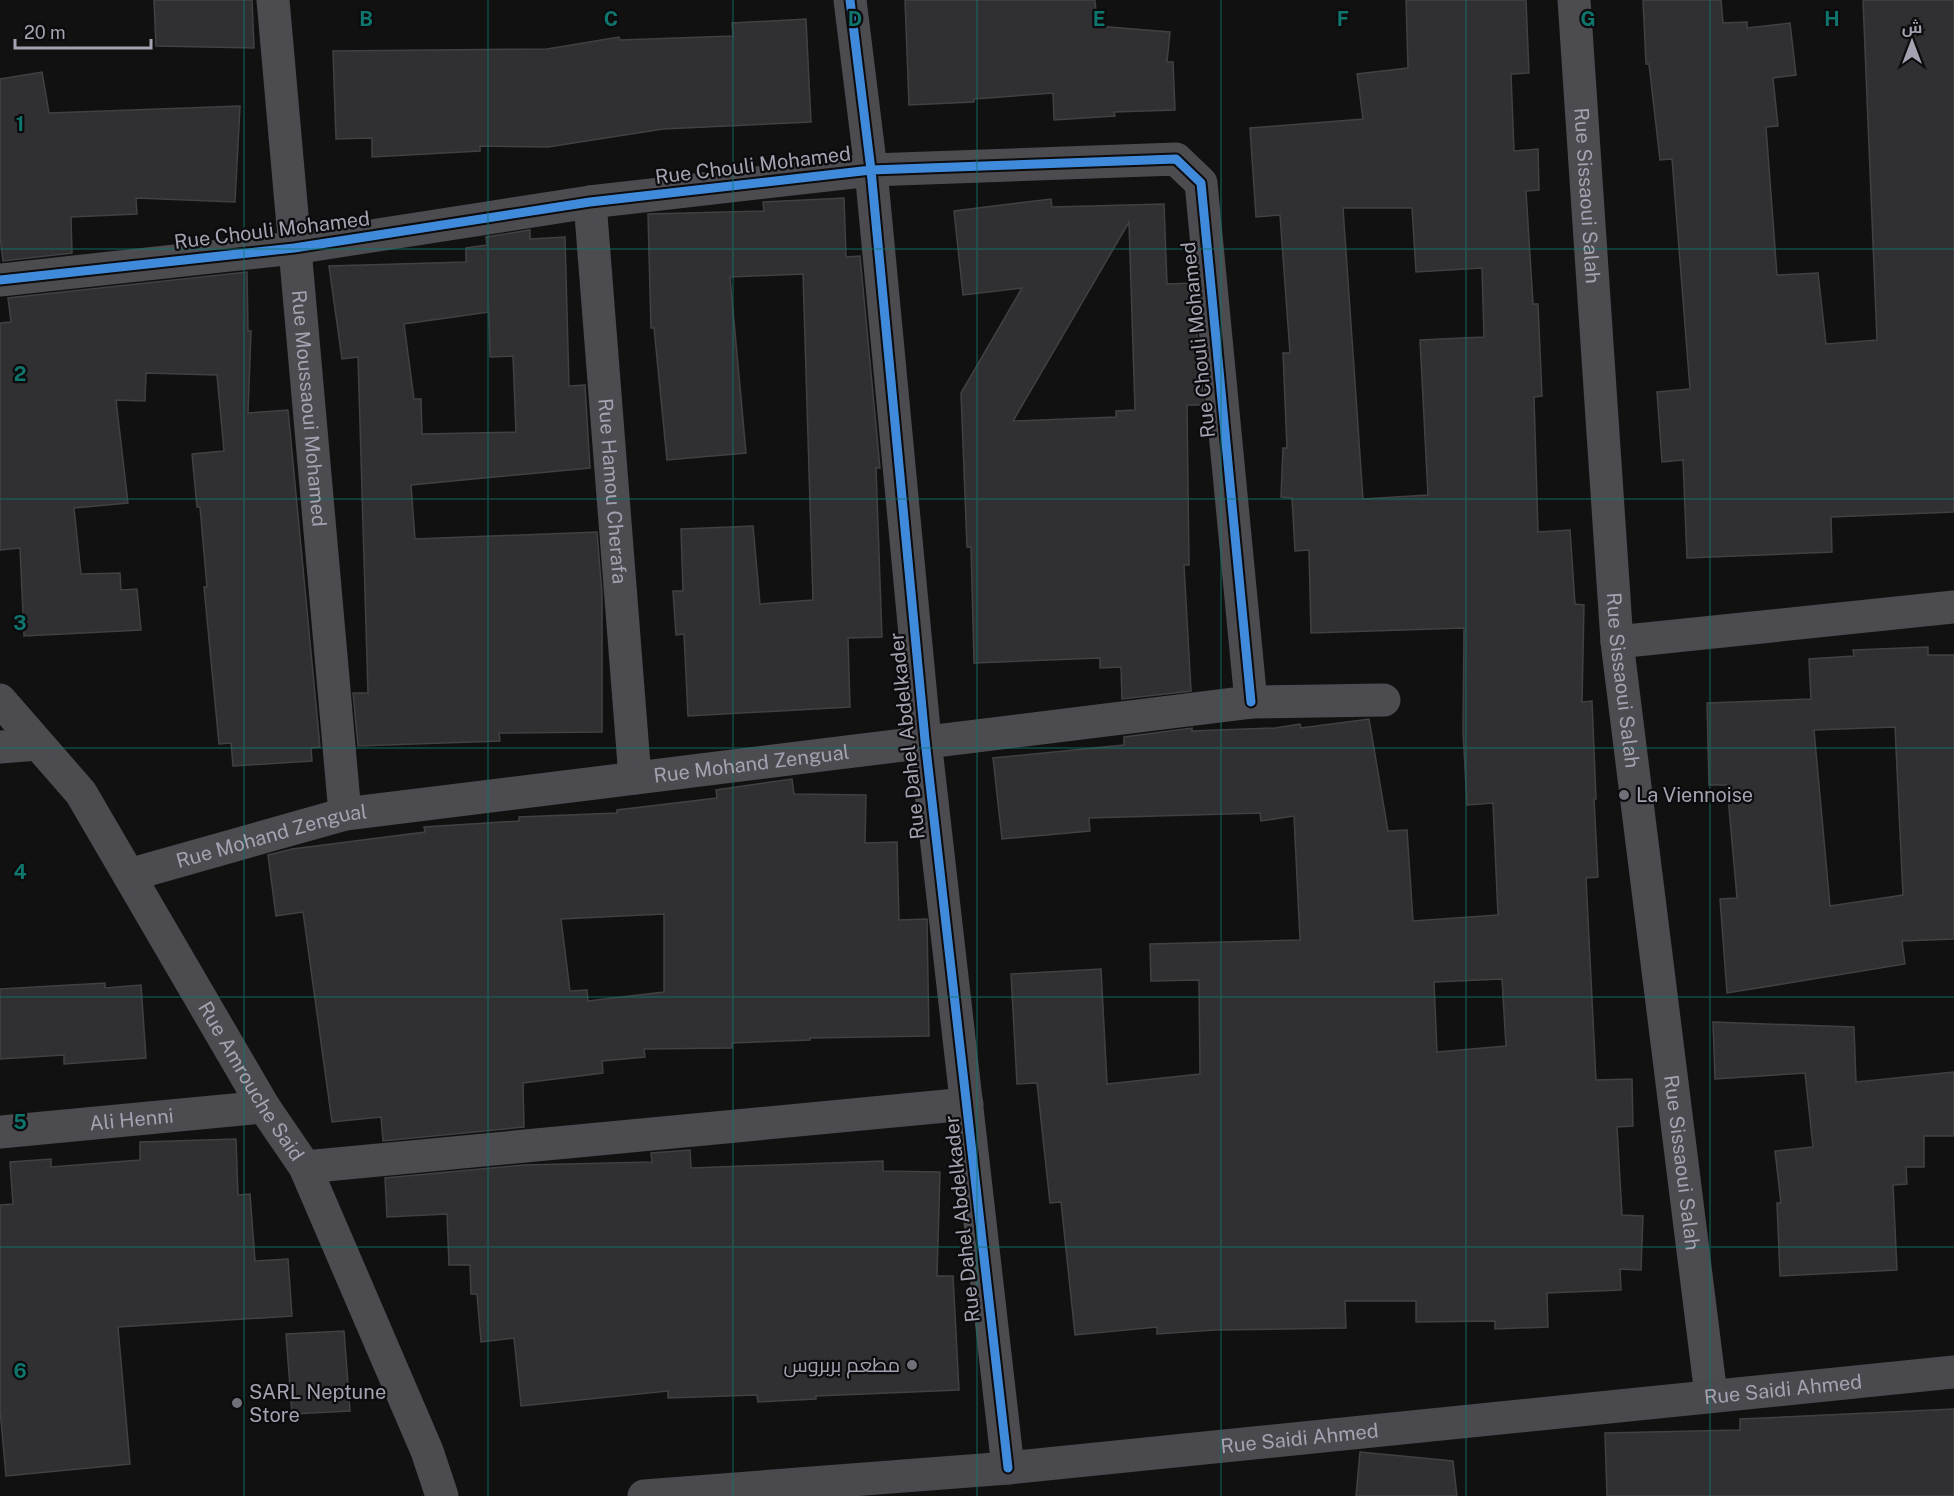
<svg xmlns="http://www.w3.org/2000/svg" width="1954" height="1496" viewBox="0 0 1954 1496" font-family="'Public Sans',Cairo,sans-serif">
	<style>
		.building { fill: #303032; stroke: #414144; stroke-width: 1.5; fill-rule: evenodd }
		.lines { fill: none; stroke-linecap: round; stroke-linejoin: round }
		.street { stroke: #4b4b50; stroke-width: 33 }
		.secondary { stroke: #49494e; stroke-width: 33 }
		.cycleway-casing { stroke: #0c0b0d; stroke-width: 13 }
		.cycleway { stroke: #408adc; stroke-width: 9 }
		.grid { fill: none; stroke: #0f766e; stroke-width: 1.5; stroke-opacity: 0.55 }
		.poi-dot { fill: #707079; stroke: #0c0b0d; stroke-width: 2 }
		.labels { text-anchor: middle; stroke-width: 4.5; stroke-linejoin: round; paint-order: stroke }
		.street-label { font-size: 20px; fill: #a3a3b1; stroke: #0c0b0d }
		.poi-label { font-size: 20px; fill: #a3a3b1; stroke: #0c0b0d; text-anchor: start }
		.grid-label { font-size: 20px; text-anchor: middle; font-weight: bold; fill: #0f766e; stroke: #0c0b0d; stroke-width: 4.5; stroke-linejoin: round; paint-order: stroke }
	</style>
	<rect width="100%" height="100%" fill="#111"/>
	<path class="building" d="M154,0H252L254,48L156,46Z
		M905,0H1095L1097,26L1170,32L1167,62H1173L1175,110L1114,112L1115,116L1054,120L1053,93L974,99V102L909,105Z
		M1406,0H1526L1529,73L1511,74L1514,151L1538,149L1539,190L1526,191L1533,304H1538L1542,396L1534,397L1538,532L1570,530L1575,604L1584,605L1582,702L1592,701L1596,799H1594L1598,877L1586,878L1596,1080L1632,1079L1633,1126L1617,1127L1622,1215L1643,1216L1641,1270L1620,1269L1621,1290L1547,1293L1548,1327L1495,1329V1321L1416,1322V1301H1345L1346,1328L1215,1330L1157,1334V1327L1075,1335L1061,1202L1050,1203L1037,1083L1017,1084L1011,974L1101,969L1107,1084L1200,1074L1199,980L1151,981L1150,944L1300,940L1294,816L1261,821L1260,813L1089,818L1090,831L1002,839L993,758L1124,745V737L1192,728V731L1275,728L1300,724L1301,728L1369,719L1388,831L1407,830L1413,921L1498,915L1493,803L1467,805L1463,731L1464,628L1311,633L1309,550L1295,551L1292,498L1281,497L1283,448H1287L1283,353H1290L1280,215L1256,217L1250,128L1363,119L1357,74L1408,68ZM1343,208H1412L1416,272L1482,268L1484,337L1420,340L1428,495L1363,499ZM1502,979L1506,1046L1437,1052L1434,982Z
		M1643,0H1721L1723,23L1747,22V28L1790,23L1796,75L1773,78L1778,126L1766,127L1777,275L1818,273L1826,344L1877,340L1863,0H1954V512L1831,517L1832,552L1687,558L1683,460L1662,462L1657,392L1690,389L1672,159L1660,160L1649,64H1646Z
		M806,19L811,122L663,129L548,147L480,146V151L372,157V138L336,139L333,51L547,49L619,37L620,40L733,36L732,23Z
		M42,72L49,113L240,106L235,202L136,198L137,214L71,217L72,253L3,261L0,236V79Z
		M844,198L846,257L860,256L880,468H876L882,637L848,638L850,707L688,716L684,634L676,635L673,591H683L681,529L753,526L760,604L813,600L803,274L730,277L746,453L667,460L654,328H651L648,214L764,211L763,202Z
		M1051,199L1052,207L1164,204L1167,284L1192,283L1204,405H1187L1189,565H1184L1191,691L1122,699L1121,667L1100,668V658L974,663L971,547H967L961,393L1022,288L963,295L954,211ZM1129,222L1135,410L1116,411V417L1013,421Z
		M530,230V239L565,237L569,386L585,385L590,468L411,485L415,539L597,532L602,593V732L499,733L500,741L358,746L353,693H368L358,357L342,359L329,266L466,262V248L487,245L486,237ZM489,312L490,357L513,356L516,432L422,434L421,399H414L404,324Z
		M247,272L248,331H251L248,413L288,410L320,747L311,748L312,761L233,766L231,743L219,744L204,587H207L200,507H197L192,454L224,451L217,375L146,373L145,401L116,400L128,503L74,508L81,574L120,573L121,590L137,589L141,630L24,636L20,548L0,550V323L11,322L8,298Z
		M1928,647V655H1954V939L1902,941L1905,964L1727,993L1720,899L1737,898L1727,785H1709L1707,703L1811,699L1809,659L1854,656L1853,650ZM1895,727L1903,895L1830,906L1814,730Z
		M792,779L794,794L866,795L865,843L897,842L899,920L927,919L929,1036L810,1038V1040L732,1043V1048L644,1049L645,1057L602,1061L603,1073L523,1083L524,1127L383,1141L381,1117L332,1122L303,912L276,916L268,855L292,849L425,832L424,827L519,821V817L617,813V810L717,798L716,790ZM664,914V992L588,1001L587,990L570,991L561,919Z
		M105,983V988L141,985L146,1058L64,1064V1055L0,1059V989Z
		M1713,1022L1854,1027L1856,1082L1954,1072V1136H1924V1167H1906L1907,1184L1893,1185L1897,1270L1780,1276L1777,1203H1781L1775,1151L1813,1147L1805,1073L1715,1079Z
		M236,1139L238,1195L250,1194L255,1261L288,1259L292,1316L118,1327L130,1464L6,1476L0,1409V1205L13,1204L10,1162L51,1159V1167L140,1160V1142Z
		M690,1150L691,1168L883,1161V1171L940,1172L937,1276H953L959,1390L816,1396V1399L758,1402L757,1395L668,1398V1391L521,1406L514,1338L481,1342L477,1294H471L470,1265H449L447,1214L387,1217L385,1178L524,1165L652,1162L651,1153Z
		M344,1331L350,1411L292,1414L286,1334Z
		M1954,1409V1496H1607L1605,1433L1740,1430V1419Z
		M1360,1452L1453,1461L1457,1496H1356Z"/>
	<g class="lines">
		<g class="street">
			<path id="s1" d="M273,0L345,814"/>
			<path d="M850,0L871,170L925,740L1008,1468"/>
			<path id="s2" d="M1574,0L1617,642L1711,1395"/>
			<path id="s3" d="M590,202L635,778"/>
			<path d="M0,280L294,248L590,202L871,170L1176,159L1201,183L1251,702"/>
			<path d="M1617,642L1954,607"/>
			<path id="s4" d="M0,700L81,793L264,1107L305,1167L427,1451L442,1496"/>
			<path d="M0,747L38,744"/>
			<path id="s5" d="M129,875L345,814L1251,702L1384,700"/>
			<path id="s6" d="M0,1132L264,1107"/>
			<path d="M305,1167L967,1104"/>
		</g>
		<path class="secondary" id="s7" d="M644,1496L1008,1468L1954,1372"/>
		<defs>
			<path id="cycleway" d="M850,0L871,170L925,740L1008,1468
				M0,280L294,248L590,202L871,170L1176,159L1201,183L1251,702"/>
		</defs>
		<use href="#cycleway" class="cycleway-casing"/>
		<use href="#cycleway" class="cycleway"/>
	</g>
	<path class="grid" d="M244,0V1496M488,0V1496M733,0V1496M977,0V1496M1221,0V1496M1466,0V1496M1710,0V1496M0,249H1954M0,499H1954M0,748H1954M0,997H1954M0,1247H1954"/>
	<g class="poi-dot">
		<circle cx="1624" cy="795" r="6"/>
		<circle cx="912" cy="1365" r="6"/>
		<circle cx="237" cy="1403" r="6"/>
	</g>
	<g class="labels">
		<g class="street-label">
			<text transform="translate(753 165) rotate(-7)" y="7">Rue Chouli Mohamed</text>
			<text dy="7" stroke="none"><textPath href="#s2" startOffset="196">Rue Sissaoui Salah</textPath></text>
			<text transform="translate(272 230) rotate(-7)" y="7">Rue Chouli Mohamed</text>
			<text transform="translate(1198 340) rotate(-96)" y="7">Rue Chouli Mohamed</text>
			<text dy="7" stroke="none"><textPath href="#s1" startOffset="410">Rue Moussaoui Mohamed</textPath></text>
			<text dy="7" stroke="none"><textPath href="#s3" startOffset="290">Rue Hamou Cherafa</textPath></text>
			<text dy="7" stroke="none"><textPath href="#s2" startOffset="682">Rue Sissaoui Salah</textPath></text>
			<text transform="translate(907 736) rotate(-96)" y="7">Rue Dahel Abdelkader</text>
			<text dy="7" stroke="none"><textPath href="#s5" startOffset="634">Rue Mohand Zengual</textPath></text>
			<text dy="7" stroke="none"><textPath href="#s5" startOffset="148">Rue Mohand Zengual</textPath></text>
			<text dy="7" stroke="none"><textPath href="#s4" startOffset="458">Rue Amrouche Said</textPath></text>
			<text dy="7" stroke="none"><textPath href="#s6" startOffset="132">Ali Henni</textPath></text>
			<text dy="7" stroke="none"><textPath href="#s2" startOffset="1168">Rue Sissaoui Salah</textPath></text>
			<text transform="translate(962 1219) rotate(-96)" y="7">Rue Dahel Abdelkader</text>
			<text dy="7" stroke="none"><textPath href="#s7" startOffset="1144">Rue Saidi Ahmed</textPath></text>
			<text dy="7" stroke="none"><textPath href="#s7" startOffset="658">Rue Saidi Ahmed</textPath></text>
		</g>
		<g class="poi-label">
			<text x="1636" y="802">La Viennoise</text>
			<text x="900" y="1372" text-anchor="end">مطعم بربروس</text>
			<text x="249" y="1399">SARL Neptune<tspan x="249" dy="23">Store</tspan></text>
		</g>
	</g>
	<g class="grid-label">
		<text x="366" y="26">B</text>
		<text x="611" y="26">C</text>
		<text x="855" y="26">D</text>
		<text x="1099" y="26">E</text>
		<text x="1343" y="26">F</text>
		<text x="1588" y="26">G</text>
		<text x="1832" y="26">H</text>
		<text x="20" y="131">1</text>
		<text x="20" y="381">2</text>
		<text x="20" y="630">3</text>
		<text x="20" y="879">4</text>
		<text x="20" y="1129">5</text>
		<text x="20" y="1378">6</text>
	</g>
	<g transform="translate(1912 42)" stroke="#0c0b0d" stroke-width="4.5" paint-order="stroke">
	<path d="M0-4.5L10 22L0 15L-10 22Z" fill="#a3a3b1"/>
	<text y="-9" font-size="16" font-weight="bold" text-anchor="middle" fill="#a3a3b1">ش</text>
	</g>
	<path d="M15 39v9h136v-9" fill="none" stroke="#a3a3b1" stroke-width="3"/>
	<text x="24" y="39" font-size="18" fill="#a3a3b1" stroke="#0c0b0d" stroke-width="4.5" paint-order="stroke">20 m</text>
</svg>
